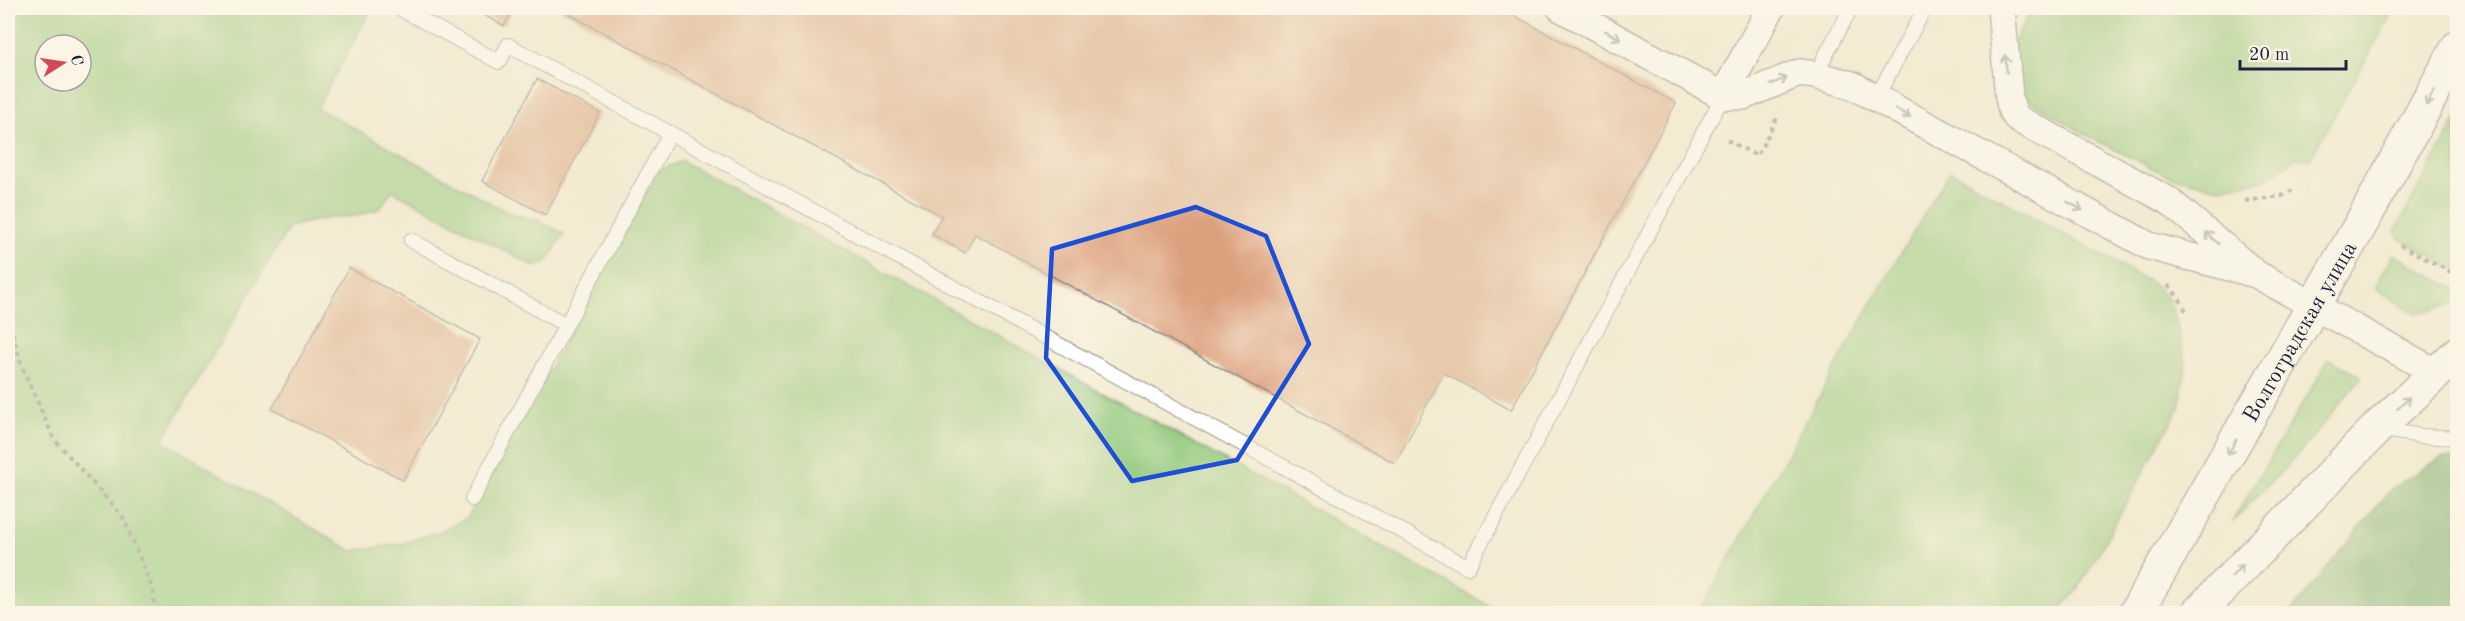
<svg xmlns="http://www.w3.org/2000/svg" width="2465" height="621" viewBox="0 0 2465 621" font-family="'Old Standard TT',serif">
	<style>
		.green { fill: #92c97b; stroke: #5a765b; stroke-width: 1.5; fill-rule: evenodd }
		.forest { fill: #75ad6b; stroke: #4c6853; stroke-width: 1.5 }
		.building { fill: #dba07d }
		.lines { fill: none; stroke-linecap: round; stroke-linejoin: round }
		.lane-casing { stroke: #8a8686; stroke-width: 16 }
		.street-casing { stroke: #8a8686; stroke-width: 30 }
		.primary-casing { stroke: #8a8686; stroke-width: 36 }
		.path { stroke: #8a8686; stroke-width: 4; stroke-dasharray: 4.5 4.5; stroke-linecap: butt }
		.lane { stroke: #fff; stroke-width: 14 }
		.street { stroke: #fff; stroke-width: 27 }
		.primary { stroke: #fff; stroke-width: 33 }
		.oneway { stroke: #9c9ca7 }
		.marked { fill: none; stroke: #1d4ed8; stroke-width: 4.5; stroke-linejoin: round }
		.labels { text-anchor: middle; stroke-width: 4.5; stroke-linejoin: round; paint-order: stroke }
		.street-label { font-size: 22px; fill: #22223b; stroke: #fcf5e5 }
	</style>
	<rect width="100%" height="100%" fill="#fcf5e5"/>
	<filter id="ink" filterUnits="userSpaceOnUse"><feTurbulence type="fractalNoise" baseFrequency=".0167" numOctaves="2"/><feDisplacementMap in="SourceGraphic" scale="12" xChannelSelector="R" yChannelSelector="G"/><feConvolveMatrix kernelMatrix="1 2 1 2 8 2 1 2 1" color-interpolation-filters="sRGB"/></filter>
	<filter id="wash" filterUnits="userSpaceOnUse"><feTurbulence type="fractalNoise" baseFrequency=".008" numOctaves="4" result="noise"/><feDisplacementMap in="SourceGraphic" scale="24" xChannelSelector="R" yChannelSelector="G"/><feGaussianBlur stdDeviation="1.35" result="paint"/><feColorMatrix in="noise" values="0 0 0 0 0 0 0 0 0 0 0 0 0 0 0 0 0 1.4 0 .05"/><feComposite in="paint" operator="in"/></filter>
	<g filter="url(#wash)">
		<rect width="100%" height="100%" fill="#f2ebd1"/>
		<path class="green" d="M8,8H372L317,108L509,213L539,221L564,234L546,263L535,267L392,190L380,208L357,216L327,218L289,227L162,441L352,551L400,544L439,532L467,518L659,170L682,161L1502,613H8ZM45,45H81V81H45Z
			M2032,8H2395L2310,159L2296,158L2265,180L2219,188L2166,175L2090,137L2014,91L2011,48Z
			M2457,119L2458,271H2457L2399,238L2395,231Z
			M1950,171L2154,284L2169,300L2177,324L2186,365L2179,408L2077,591L2055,613H1699L1876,295Z
			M2393,254L2457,290V298L2451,305L2416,314L2375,288Z
			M2329,359L2362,377L2299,453L2232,522Z"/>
		<path class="forest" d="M2441,458H2457V613H2290L2392,488Z"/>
		<g id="blocks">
			<path class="building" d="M471,8H514L504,26Z
				M558,8H1500L1676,103L1511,410L1444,373L1395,463L975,234L965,253L932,234L942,216Z
				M537,79L600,113L545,215L482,181Z
				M349,268L480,339L403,480L272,409Z"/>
		</g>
	</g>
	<g filter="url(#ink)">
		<use href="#blocks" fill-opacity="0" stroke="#8a8686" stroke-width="1.5"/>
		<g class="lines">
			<defs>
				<path id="lane" d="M399,8L499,62L508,45L1468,567L1723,96
					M1815,75L1851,8
					M1876,98L1925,8
					M411,240L566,325
					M2378,429L2421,436L2458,438
					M472,499L670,133"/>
				<path id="street" d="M1561,8L1723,96H1743L1799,73L1815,75L1852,85L2149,246L2256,274
					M2001,8L2009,97L2012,111L2018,119L2169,201L2256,274L2437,373
					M1723,96L1771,8"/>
				<g id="primary">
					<path id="s1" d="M2135,614L2361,224L2458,47"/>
					<path d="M2197,614L2376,429L2458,353"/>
				</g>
			</defs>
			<use href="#lane" class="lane-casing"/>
			<use href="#street" class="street-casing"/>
			<use href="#primary" class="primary-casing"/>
			<path class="path" d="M1727,140L1757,156L1777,118
				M2245,201L2282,196L2296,188
				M2400,245L2458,276
				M2168,285L2179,298L2186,311
				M8,316L22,367L54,439L123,517L153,590L156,614"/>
			<use href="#lane" class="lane"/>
			<use href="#street" class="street"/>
			<use href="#primary" class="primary"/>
		</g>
		<defs><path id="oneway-shaft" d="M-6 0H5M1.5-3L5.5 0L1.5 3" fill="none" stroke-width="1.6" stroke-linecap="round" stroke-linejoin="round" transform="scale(1.5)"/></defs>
		<g class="oneway">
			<use href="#oneway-shaft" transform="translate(1613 35) rotate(29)"/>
			<use href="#oneway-shaft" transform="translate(2006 64) rotate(-95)"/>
			<use href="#oneway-shaft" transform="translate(1779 81) rotate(-22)"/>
			<use href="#oneway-shaft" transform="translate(2430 98) rotate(119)"/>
			<use href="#oneway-shaft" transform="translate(1903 113) rotate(29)"/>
			<use href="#oneway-shaft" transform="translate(2075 206) rotate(29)"/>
			<use href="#oneway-shaft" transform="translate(2212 238) rotate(-139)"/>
			<use href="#oneway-shaft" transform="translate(2404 403) rotate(-42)"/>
			<use href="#oneway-shaft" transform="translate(2232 447) rotate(120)"/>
			<use href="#oneway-shaft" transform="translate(2237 571) rotate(-46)"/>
		</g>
	</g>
	<path d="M0 0H2465V621H0ZM1196,207L1266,236L1309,344L1237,460L1132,481L1046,358L1052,249Z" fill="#f2ebd1" fill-opacity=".55" fill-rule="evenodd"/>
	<path class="marked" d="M1196,207L1266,236L1309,344L1237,460L1132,481L1046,358L1052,249Z"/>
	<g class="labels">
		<g class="street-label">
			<text dy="8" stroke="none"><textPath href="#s1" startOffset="327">Волгоградская улица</textPath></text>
		</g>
	</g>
	<rect width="2465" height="621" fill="none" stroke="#fcf5e5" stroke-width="30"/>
	<g transform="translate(63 63) rotate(78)"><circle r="28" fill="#fcf5e5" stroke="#a5a1a1" stroke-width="1.5"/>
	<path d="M0-4.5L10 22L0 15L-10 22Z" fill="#d1495b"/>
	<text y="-9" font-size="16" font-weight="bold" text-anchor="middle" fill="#22223b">С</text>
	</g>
	<path d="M2240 60v9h106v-9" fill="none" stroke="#22223b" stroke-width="3"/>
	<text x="2249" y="60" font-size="18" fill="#22223b" stroke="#fcf5e5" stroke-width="4.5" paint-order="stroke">20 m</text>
</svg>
